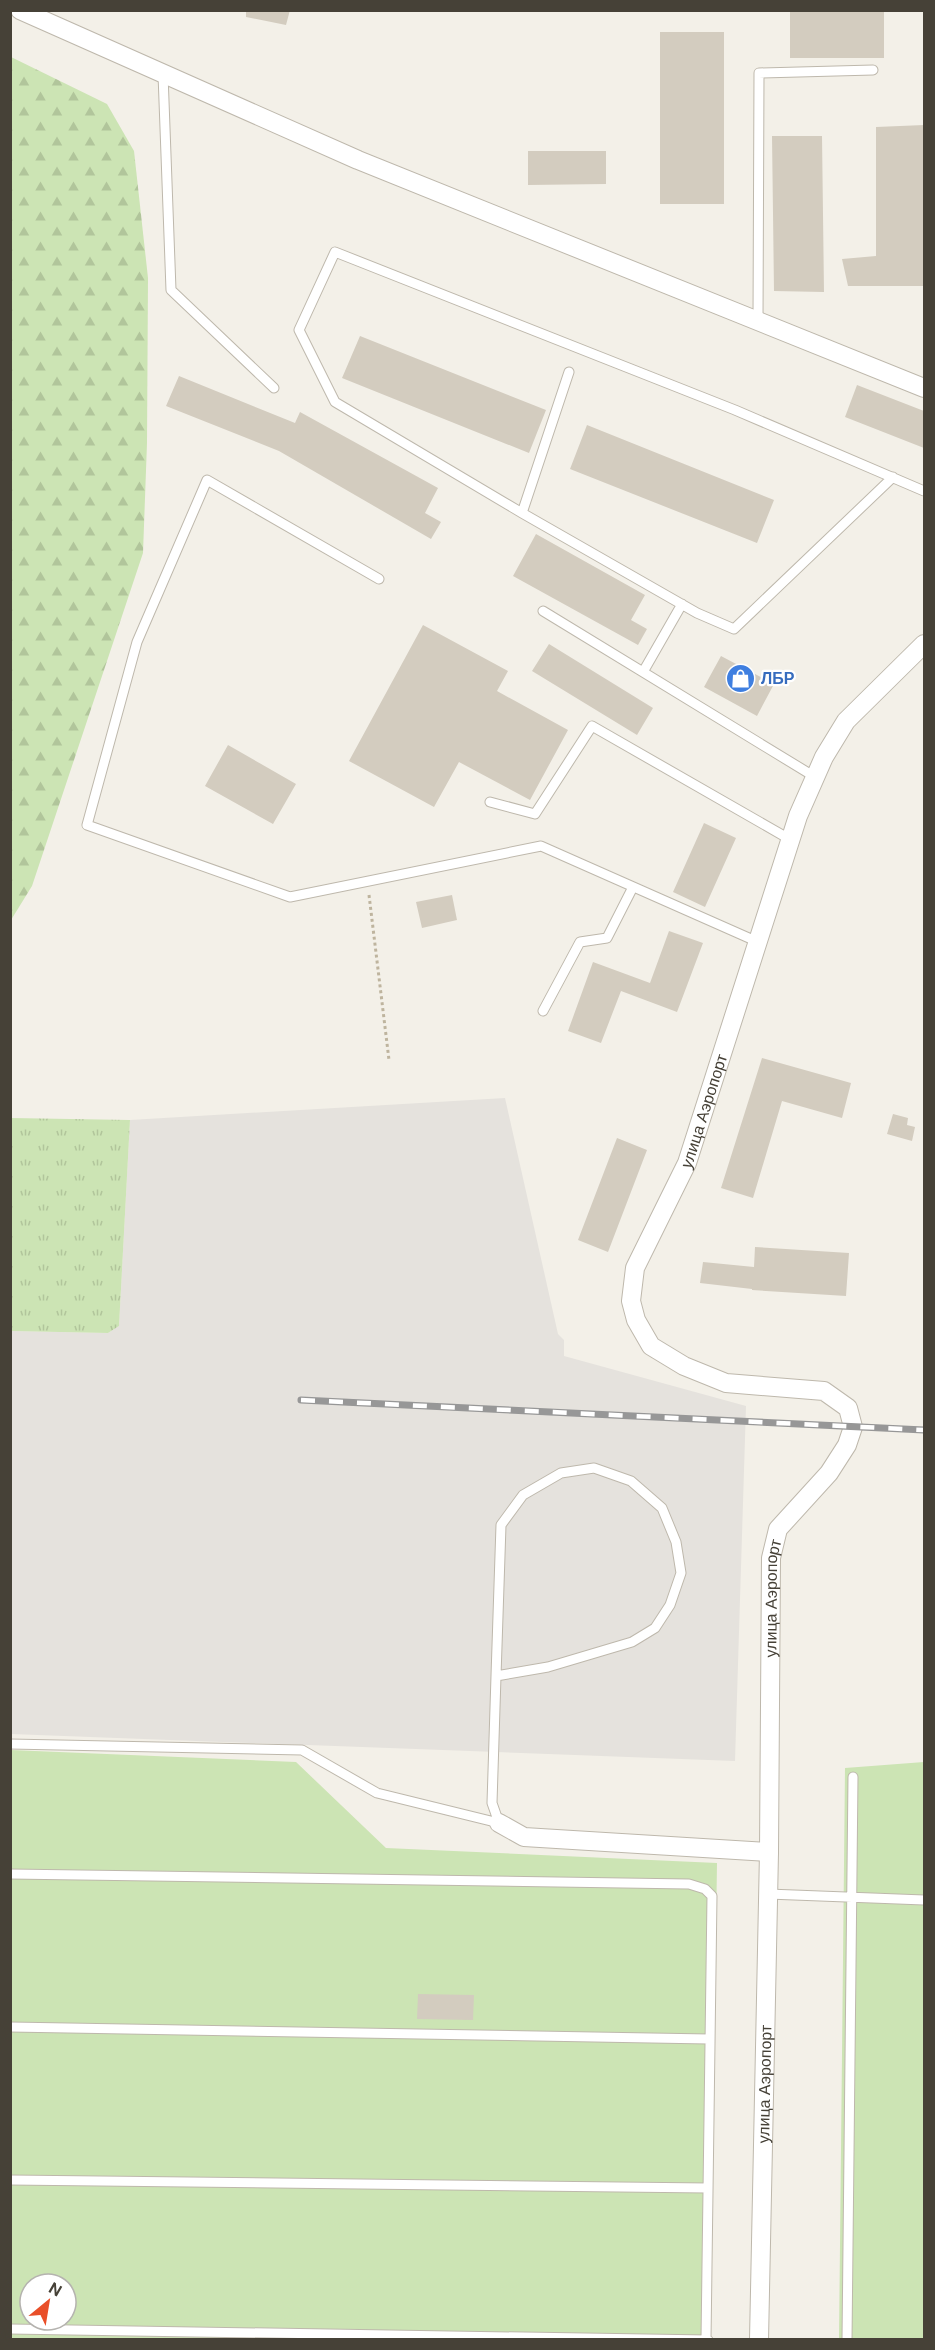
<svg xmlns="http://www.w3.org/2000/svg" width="935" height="2350" viewBox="0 0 935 2350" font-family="'DM Sans',sans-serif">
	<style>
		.industrial { fill: #e5e2dd }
		.grass { fill: url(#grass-tufts) }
		.forest { fill: url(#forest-firs) }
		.garden { fill: #cce4b4; fill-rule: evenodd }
		.building { fill: #d3ccbf }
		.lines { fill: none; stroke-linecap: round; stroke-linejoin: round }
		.service-casing { stroke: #beb8ac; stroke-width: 11 }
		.minor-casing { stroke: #beb8ac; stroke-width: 20 }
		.path { stroke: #beb49e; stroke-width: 3; stroke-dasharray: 3 3; stroke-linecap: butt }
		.service { stroke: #fff; stroke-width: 9 }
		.minor { stroke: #fff; stroke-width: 18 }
		.rail-casing { stroke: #979797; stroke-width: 7 }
		.rail { stroke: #fff; stroke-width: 4.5; stroke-dasharray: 14; stroke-linecap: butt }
		.labels { text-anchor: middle; stroke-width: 4.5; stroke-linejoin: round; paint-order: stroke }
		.shop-label { font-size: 16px; font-weight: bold; fill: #366cbe; stroke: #fff; text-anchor: start }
		.street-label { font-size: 16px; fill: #464137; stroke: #fff }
	</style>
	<defs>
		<pattern id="grass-tufts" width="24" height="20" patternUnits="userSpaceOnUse" patternTransform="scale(1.5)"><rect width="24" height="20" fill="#cce4b4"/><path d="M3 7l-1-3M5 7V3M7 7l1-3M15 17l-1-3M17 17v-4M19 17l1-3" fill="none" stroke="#b1c59b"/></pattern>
		<pattern id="forest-firs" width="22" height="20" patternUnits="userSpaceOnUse" patternTransform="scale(1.5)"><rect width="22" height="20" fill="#cce4b4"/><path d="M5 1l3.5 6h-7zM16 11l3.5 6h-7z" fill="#b1c59b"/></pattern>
	</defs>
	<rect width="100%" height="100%" fill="#f3f0e8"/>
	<path class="industrial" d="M505,1098L558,1334L564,1340V1356L746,1406L735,1761L11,1734V1331L108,1333L119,1326L130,1120Z"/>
	<path class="grass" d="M11,1118L130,1120L119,1326L108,1333L11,1331Z"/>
	<path class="forest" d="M11,57L107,104L134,151L148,278L147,443L143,553L32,886L11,920Z"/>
	<path class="garden" d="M11,1750L296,1762L386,1848L717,1863L710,2339L11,2340ZM30,2284H66V2320H30Z
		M924,1762V2339L839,2340L845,1768Z"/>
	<path class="building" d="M246,10H290L286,25L246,17Z
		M790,10H884V58H790Z
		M660,32H724V204H660Z
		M924,125V286H848L842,259L876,256V127Z
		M772,136H822L824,292L774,291Z
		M528,151H606V184L528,185Z
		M360,336L546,410L529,453L342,378Z
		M179,376L295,423L300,412L438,488L425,513L441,522L431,539L279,451L166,406Z
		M857,385L924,411V448L845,417Z
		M587,425L774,500L757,543L570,469Z
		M536,534L645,595L631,620L647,629L638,645L513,576Z
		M423,625L508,671L497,691L568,730L530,800L459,762L434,807L349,761Z
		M549,644L653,708L637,735L532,671Z
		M721,656L774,684L757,716L704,687Z
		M228,745L296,784L273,824L205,786Z
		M704,823L736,838L705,907L673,892Z
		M452,895L457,920L422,928L416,902Z
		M669,931L703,943L677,1012L621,991L601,1043L568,1031L593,962L650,983Z
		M762,1058L851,1083L842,1118L782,1101L753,1198L721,1188Z
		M893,1114L908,1118L907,1125L915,1127L912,1141L887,1134Z
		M617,1138L647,1150L608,1252L578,1240Z
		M755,1247L849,1253L846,1296L752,1290V1289L700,1283L703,1262L754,1267Z
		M418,1994L474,1995L473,2020L417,2019Z"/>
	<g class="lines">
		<defs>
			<path id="service" d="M163,74L171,290L274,388
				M758,321L759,73L873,70
				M893,477L734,629L697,613L522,513L335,402L299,330L335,252L735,410L924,491
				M522,513L569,372
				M379,579L207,480L137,642L87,825L290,897L541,846L758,942
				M543,611L815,777
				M643,672L682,604
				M490,802L535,814L592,726L791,840
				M543,1011L580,942L607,938L633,887
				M496,1676L548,1667L632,1642L655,1628L670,1605L681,1573L676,1542L662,1508L631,1481L594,1468L561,1473L523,1495L501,1525L496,1676L492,1803L499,1823
				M10,1744L302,1750L377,1793L499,1823
				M10,1874L689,1884L705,1889L712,1896L706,2340
				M768,1894L924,1900
				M10,2027L709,2039
				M10,2180L708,2188
				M10,2329L708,2340
				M847,2340L853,1777"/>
			<g id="minor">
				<path d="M20,10L358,160L924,388"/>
				<path d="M499,1823L524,1837L769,1852"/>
				<path id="s1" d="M759,2340L769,1852L771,1558L778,1529L829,1473L847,1445L853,1427L848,1408L824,1391L726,1383L684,1366L651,1346L636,1320L631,1301L635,1268L687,1163L798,816L824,757L846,721L924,644"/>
			</g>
		</defs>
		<use href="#service" class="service-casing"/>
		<use href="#minor" class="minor-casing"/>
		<path class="path" d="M369,895L389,1060"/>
		<use href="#service" class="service"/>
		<use href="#minor" class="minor"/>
		<defs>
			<path id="rail" d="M301,1400L924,1430"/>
		</defs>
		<use href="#rail" class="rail-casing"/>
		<use href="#rail" class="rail"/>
	</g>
	<defs>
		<symbol id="shop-disc" viewBox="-11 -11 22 22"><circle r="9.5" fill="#3f7fe0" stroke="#fff"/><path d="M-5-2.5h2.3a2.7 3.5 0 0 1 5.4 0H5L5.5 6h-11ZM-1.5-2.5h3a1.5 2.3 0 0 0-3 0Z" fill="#fff"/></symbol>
	</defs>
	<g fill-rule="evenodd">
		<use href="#shop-disc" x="724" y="662" width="33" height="33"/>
	</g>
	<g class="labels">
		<g class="shop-label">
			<text x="761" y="684">ЛБР</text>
		</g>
		<g class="street-label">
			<text dy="6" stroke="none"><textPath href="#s1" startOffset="1426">улица Аэропорт</textPath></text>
			<text dy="6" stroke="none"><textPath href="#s1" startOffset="742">улица Аэропорт</textPath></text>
			<text dy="6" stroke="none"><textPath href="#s1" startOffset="256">улица Аэропорт</textPath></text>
		</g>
	</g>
	<rect width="935" height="2350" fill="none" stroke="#464137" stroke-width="24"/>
	<g transform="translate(48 2302) rotate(30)"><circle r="28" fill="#ffffff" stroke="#b5b3af" stroke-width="1.5"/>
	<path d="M0-4.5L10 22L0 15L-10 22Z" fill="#e94f29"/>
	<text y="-9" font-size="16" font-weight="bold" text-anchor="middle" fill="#464137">N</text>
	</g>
</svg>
